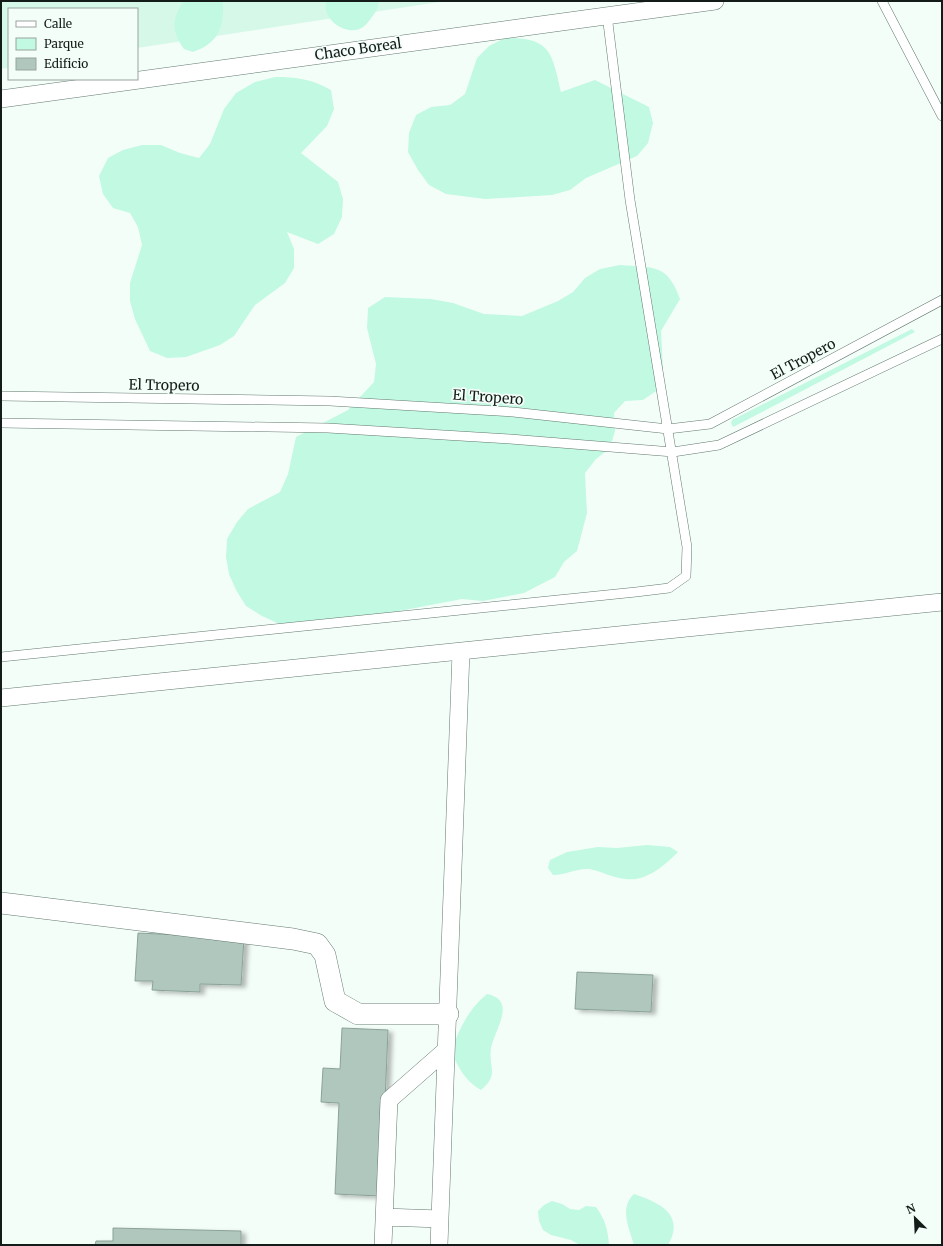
<svg xmlns="http://www.w3.org/2000/svg" width="943" height="1246" viewBox="0 0 943 1246" font-family="Merriweather,serif">
	<style>
		.built { fill: #d6f8e9 }
		.green { fill: #c1f9e2 }
		.building { fill: #afc7bd; stroke: #8ba298; filter: url(#shadow) }
		.lines { fill: none; stroke-linecap: round; stroke-linejoin: round }
		.service-casing { stroke: #63796f; stroke-width: 10 }
		.minor-casing { stroke: #63796f; stroke-width: 18 }
		.tertiary-casing { stroke: #63796f; stroke-width: 22 }
		.service { stroke: #fff; stroke-width: 9 }
		.minor { stroke: #fff; stroke-width: 17 }
		.tertiary { stroke: #fff; stroke-width: 21 }
		.labels { text-anchor: middle; stroke-width: 3.5; stroke-linejoin: round; paint-order: stroke }
		.street-label { font-size: 14px; fill: #131c19; stroke: #f4fef9 }
	</style>
	<defs>
		<filter id="shadow"><feDropShadow dx="4.5" dy="2.5" stdDeviation="2" flood-color="#0004"/></filter>
	</defs>
	<rect width="100%" height="100%" fill="#f4fef9"/>
	<path class="built" d="M1,1H446L137,48V9H9V68L1,69Z"/>
	<path class="green" d="M183,1H223C224,27 219,43 193,52L184,49C171,30 172,21 183,1Z
		M326,1H378C379,8 375,13 371,18C369,21 366,25 363,27C351,36 329,25 326,10C325,8 326,4 326,1Z
		M505,38C551,37 552,53 561,92L595,80L649,107L653,123L648,143L637,156L586,178L570,190L552,195L485,199L446,194L429,185L418,170L408,152L409,133L416,115L431,107L450,105L465,94L477,58L489,46Z
		M275,77C297,77 311,79 331,90L334,109L327,126L301,153L338,182L343,199L342,217L334,234L318,244L287,232L294,249V268L285,283L255,305L234,336L220,345L186,357L167,358L150,351L135,319L130,301V283L142,245L138,227L130,213L113,208L103,194L99,176L108,158L123,150L142,145H161L180,153L199,158L210,144L224,109L236,93L255,82Z
		M620,265C654,268 667,263 680,299L661,331L663,369L659,389L643,400L625,401L614,413L615,431L610,448L596,459L585,473L587,513L577,551L564,562L555,577L524,593L483,601L462,599L295,631L262,616L246,606L236,590L229,574L226,557L227,539L237,522L248,509L280,492L288,474L296,437L348,410L374,382L376,364L367,328L368,308L385,297L431,299L453,303L484,314L522,316L558,301L573,292L585,278L600,269Z
		M912,329L915,332L913,333L737,425L733,427L731,423L732,420Z
		M647,845L670,847L678,852C664,866 646,882 625,879C613,878 601,871 589,869C577,868 565,875 553,875L548,868L550,860L567,852L598,847L617,848Z
		M487,994C518,1000 494,1031 491,1048C488,1068 500,1074 481,1090C465,1081 459,1068 451,1052C458,1031 469,1008 487,994Z
		M634,1194C658,1202 686,1214 668,1245H634C629,1228 619,1208 634,1194Z
		M552,1201L562,1204L570,1209L579,1210L586,1206L596,1207C605,1219 608,1230 609,1245H580L571,1240L551,1235L543,1230L539,1221L538,1211L544,1205Z"/>
	<path class="building" d="M138,933L244,938L241,985L200,984V992L152,990L153,981H135Z
		M577,972L653,975L651,1012L575,1009Z
		M342,1028L388,1030L381,1196L335,1194L339,1103L321,1102L323,1068L340,1069Z
		M113,1228L241,1231V1245H95L96,1241H113Z"/>
	<g class="lines">
		<defs>
			<path id="service" d="M882,1L942,116
				M1,396L330,401L513,412L668,429L710,424L942,300
				M1,423L328,428L510,439L673,452L719,445L942,339
				M1,657L636,592L669,588L686,576L687,547L630,200L607,15"/>
			<path id="minor" d="M1,99L715,1
				M1,698L942,602
				M384,1217L440,1219
				M383,1245L389,1100L446,1050
				M439,1245L461,652"/>
			<path id="tertiary" d="M1,903L293,939L317,944L325,955L335,1001L358,1014H448"/>
		</defs>
		<use href="#service" class="service-casing"/>
		<use href="#minor" class="minor-casing"/>
		<use href="#tertiary" class="tertiary-casing"/>
		<use href="#service" class="service"/>
		<use href="#minor" class="minor"/>
		<use href="#tertiary" class="tertiary"/>
	</g>
	<g class="labels">
		<g class="street-label">
			<text transform="translate(358 49) rotate(-8)" y="5">Chaco Boreal</text>
			<text transform="translate(803 359) rotate(-28)" y="5">El Tropero</text>
			<text transform="translate(164 385) rotate(1)" y="5">El Tropero</text>
			<text transform="translate(488 397) rotate(4)" y="5">El Tropero</text>
		</g>
	</g>
	<rect width="943" height="1246" fill="none" stroke="#131c19" stroke-width="4"/>
	<rect x="8" y="8" width="130" height="72" fill="#f4fef9" stroke="#9aa49f"/>
	<rect x="16" y="21" width="20" height="6" fill="#ffffff" stroke="#9aa49f"/>
	<text x="44" y="28" font-size="12" fill="#131c19">Calle</text>
	<rect x="16" y="38" width="20" height="12" fill="#c1f9e2" stroke="#9aa49f"/>
	<text x="44" y="48" font-size="12" fill="#131c19">Parque</text>
	<rect x="16" y="58" width="20" height="12" fill="#afc7bd" stroke="#9aa49f"/>
	<text x="44" y="68" font-size="12" fill="#131c19">Edificio</text>
	<g transform="translate(915 1218) rotate(336)" stroke="#f4fef9" stroke-width="3" paint-order="stroke">
	<path d="M0-3L7 15L0 10L-7 15Z" fill="#131c19"/>
	<text y="-6" font-size="11" font-weight="bold" text-anchor="middle" fill="#131c19">N</text>
	</g>
</svg>
